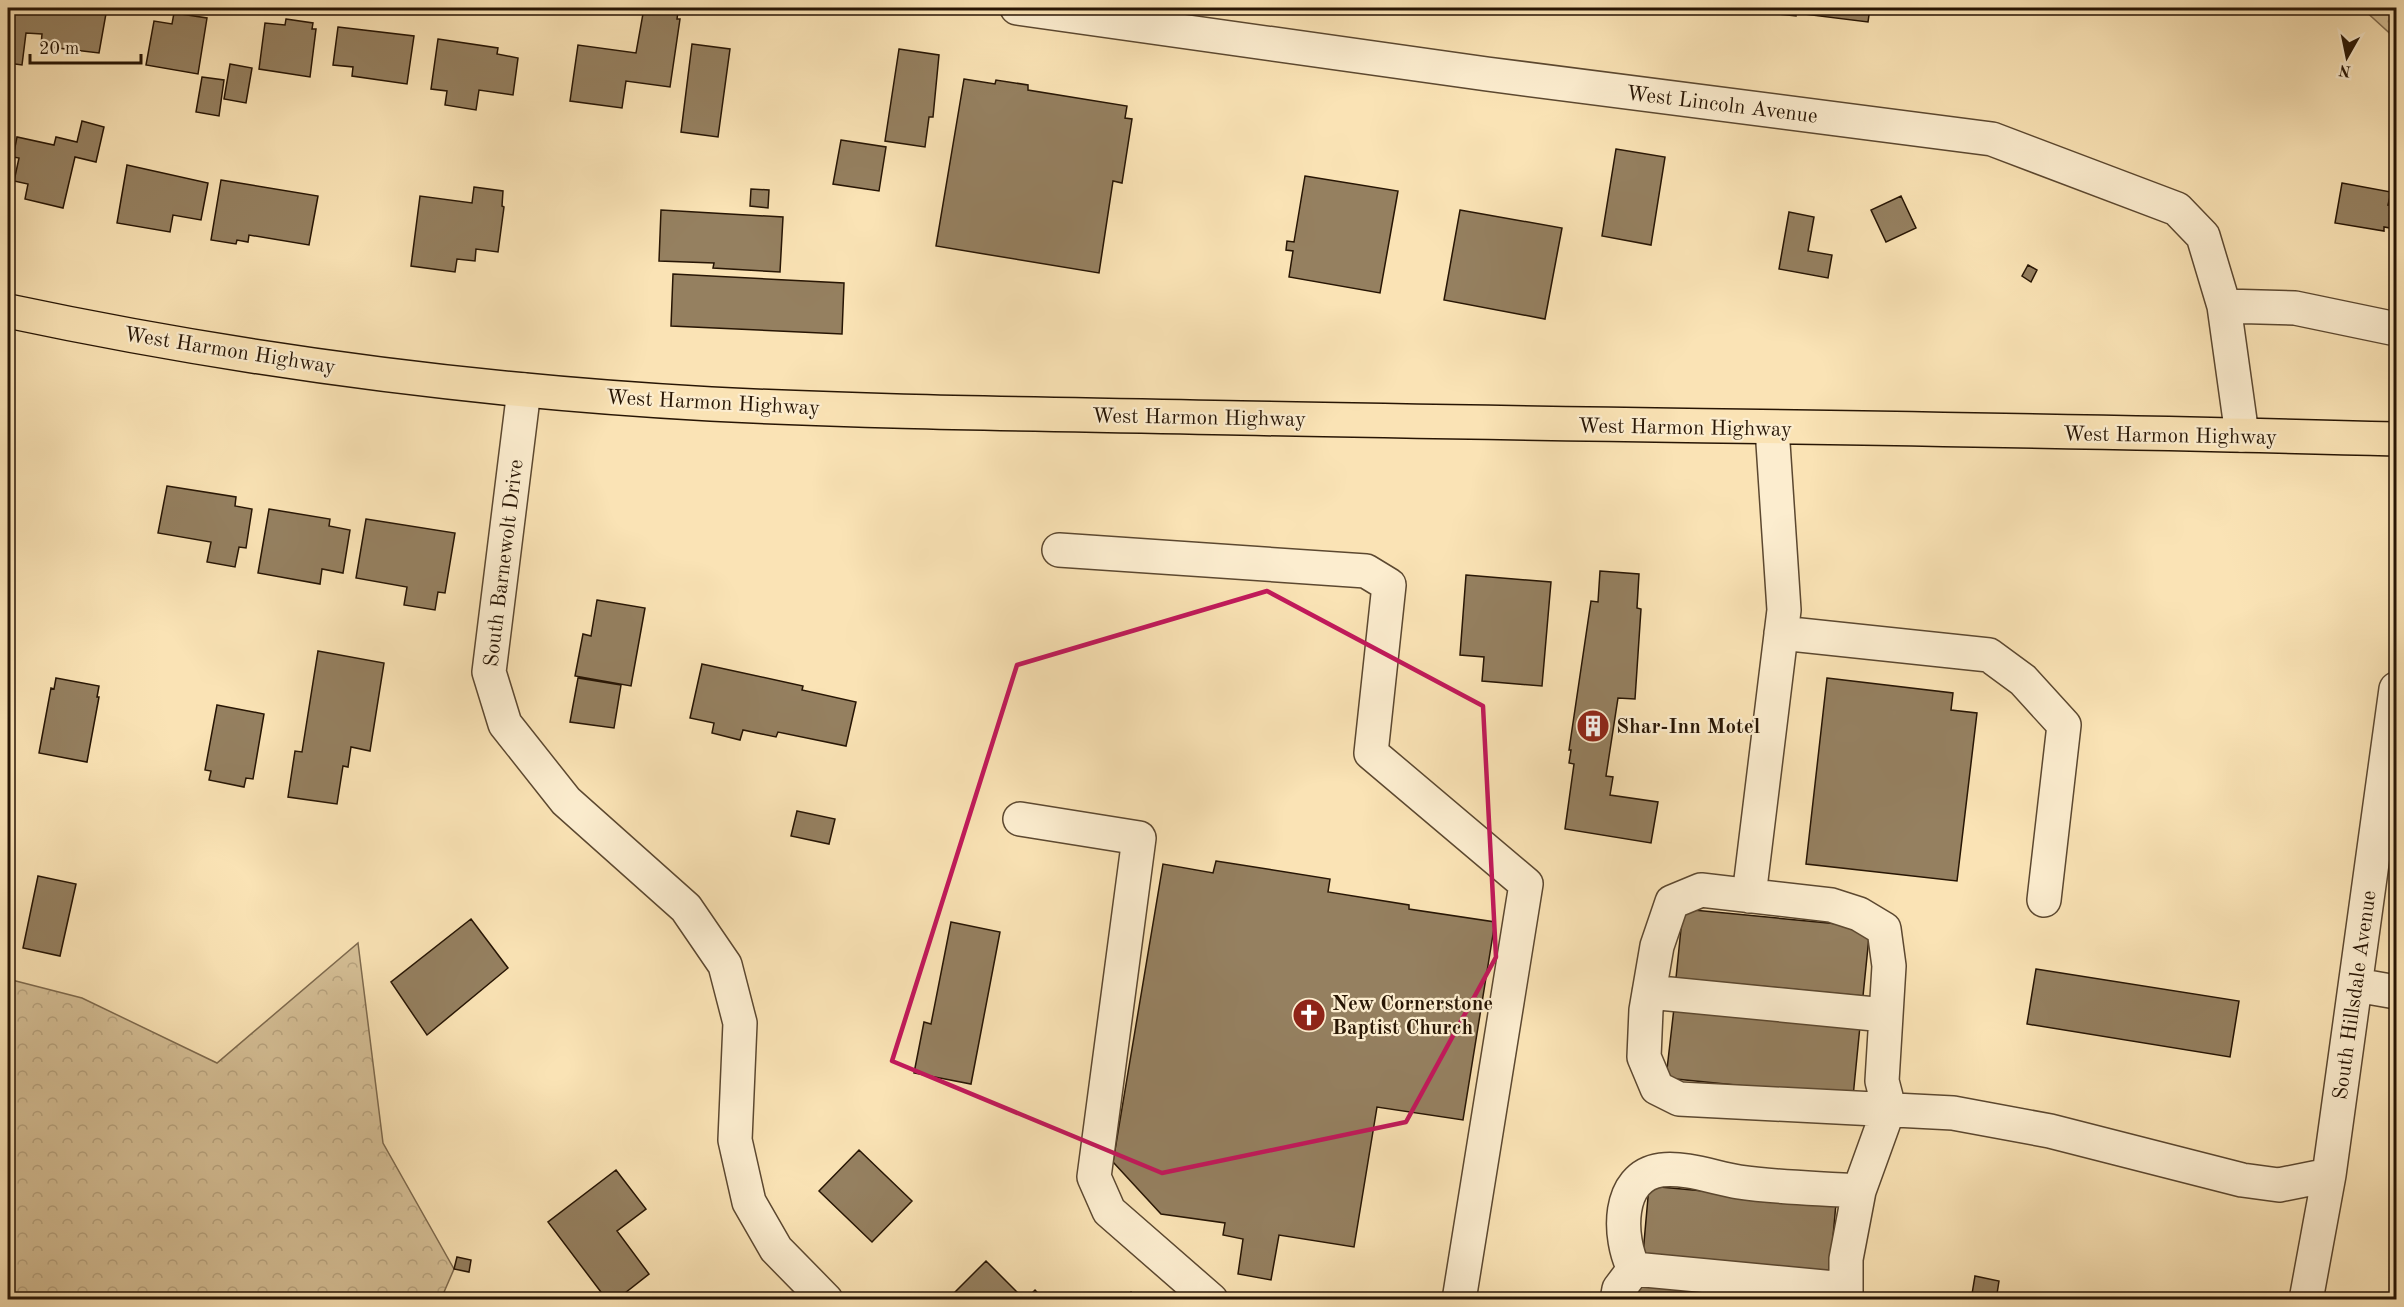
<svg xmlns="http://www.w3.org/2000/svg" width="2404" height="1307" viewBox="0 0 2404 1307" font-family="'Old Standard TT',serif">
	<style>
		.forest { fill: url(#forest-crowns); stroke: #7e6a4e; stroke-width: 1.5 }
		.building { fill: #958060; stroke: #271504; stroke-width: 1.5 }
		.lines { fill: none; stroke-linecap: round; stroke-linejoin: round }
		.minor-casing { stroke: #5c4830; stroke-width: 36 }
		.major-casing { stroke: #271504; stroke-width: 36 }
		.minor { stroke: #fcedcf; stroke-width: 33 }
		.major { stroke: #fae3b5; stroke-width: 33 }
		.marked { fill: none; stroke: #c2185b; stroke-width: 4.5; stroke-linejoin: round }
		.labels { text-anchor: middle; stroke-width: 4.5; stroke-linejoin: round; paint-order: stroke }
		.street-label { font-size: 21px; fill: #271504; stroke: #fcedcf }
		.poi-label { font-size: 21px; font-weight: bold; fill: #271504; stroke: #fcedcf; text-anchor: start }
	</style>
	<defs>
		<pattern id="forest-crowns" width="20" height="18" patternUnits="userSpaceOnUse" patternTransform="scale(1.5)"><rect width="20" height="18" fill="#d6c097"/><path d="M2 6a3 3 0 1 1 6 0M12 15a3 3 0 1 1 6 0" fill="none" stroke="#b8a480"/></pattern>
	</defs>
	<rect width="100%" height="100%" fill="#fae3b5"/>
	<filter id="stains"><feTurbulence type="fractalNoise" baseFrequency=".00333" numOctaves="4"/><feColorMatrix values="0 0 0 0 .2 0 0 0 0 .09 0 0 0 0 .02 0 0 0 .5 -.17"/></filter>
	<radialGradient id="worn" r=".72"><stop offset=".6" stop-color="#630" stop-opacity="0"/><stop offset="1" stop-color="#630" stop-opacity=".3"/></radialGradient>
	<path class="forest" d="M2362,8H2396V39Z
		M358,943L383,1143L454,1269L441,1299H8V979L82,998L217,1063Z"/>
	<path class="building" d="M8,8H107L99,53L41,46L42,34L26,33L22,65L8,63Z
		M644,8L678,12L677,19H680L670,87L626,81L622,108L570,101L578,45L636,53Z
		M1763,8H1870L1868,22L1796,13V16L1762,12Z
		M174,13L207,18L198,74L146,65L154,21L172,24Z
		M286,19L313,23L312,29H316L310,77L259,69L265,23L285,25Z
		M338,27L414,36L407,84L352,76L353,67L333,65Z
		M438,39L498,48L497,54L518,58L513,95L479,90L476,110L445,105L447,91L431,89Z
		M692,44L730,49L718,137L681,132Z
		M899,49L939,55L933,117H929L925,147L885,141Z
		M230,64L252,68L246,103L224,99Z
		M202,77L224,80L219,116L196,112Z
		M964,79L995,84L996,80L1028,85V90L1127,106L1125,118L1132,119L1122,183L1113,181L1099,273L936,246Z
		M82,121L104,127L96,162L75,157L63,208L25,199L28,184L14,181L19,158L13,157L17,137L54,145L56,137L77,142Z
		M841,140L886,147L879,191L833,184Z
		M1616,149L1665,157L1651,245L1602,236Z
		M127,165L208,183L201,220L173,215L170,232L117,223Z
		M1305,176L1398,191L1380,293L1289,277L1293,251L1286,250L1287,241L1294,242Z
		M221,180L318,196L309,245L249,235L248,242L237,240L236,244L211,240Z
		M2342,183L2391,192L2388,205L2396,206V229L2384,227V231L2335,223Z
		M474,187L503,191L502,206L504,207L498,252L476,249L475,261L457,259L455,272L411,266L420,196L472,203Z
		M751,189L769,190L768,208L750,206Z
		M1901,196L1916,228L1886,242L1871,210Z
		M661,210L783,217L780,272L713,268L714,263L659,261Z
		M1460,210L1562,228L1545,319L1444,300Z
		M1789,212L1814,217L1808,251L1832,255L1828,278L1779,269Z
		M2028,265L2037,270L2031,282L2022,276Z
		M673,274L844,283L842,334L671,326Z
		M167,486L236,497L235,506L252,509L246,548L239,547L235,567L207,562L211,542L158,533Z
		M269,509L330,519L329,526L350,530L343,573L322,569L320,584L258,573Z
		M366,519L455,533L445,593L438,592L435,610L404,605L407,587L356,578Z
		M1600,571L1639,574L1637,608L1641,609L1635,699L1618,698L1606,776L1613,777L1610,795L1658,802L1651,843L1565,829L1574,764L1569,763L1571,750H1569L1591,601L1598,602Z
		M1466,575L1551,582L1542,686L1482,681L1484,657L1460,655Z
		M597,600L645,608L631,686L575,676L583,634L591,636Z
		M318,651L384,663L370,751L351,747L348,767L343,766L337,804L288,797L295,751L302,752Z
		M702,664L803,686L802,690L856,702L846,746L778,732L776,737L743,730L740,740L712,733L714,723L690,718Z
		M56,678L99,686L97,697H99L87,762L39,753L51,688L54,689Z
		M578,678L621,685L614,728L570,722Z
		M1827,678L1953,693L1951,710L1977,713L1957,881L1806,864Z
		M217,705L264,714L253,779L246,778L244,787L209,780L211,771L205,770Z
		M797,811L835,819L829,844L791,836Z
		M1216,861L1330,879L1328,892L1409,905V909L1495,922L1463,1120L1377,1107L1354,1247L1279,1235L1271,1280L1238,1274L1243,1239L1223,1235L1225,1223L1161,1214L1113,1162L1163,864L1213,873Z
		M38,876L76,884L60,956L23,948Z
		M1683,909L1870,927L1863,996L1676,978Z
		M471,919L508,968L427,1035L391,982Z
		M951,922L1000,932L971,1084L914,1073L924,1022L931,1024Z
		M2036,969L2239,1001L2230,1057L2027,1024Z
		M1674,1008L1860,1026L1853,1097L1666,1078Z
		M859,1150L912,1201L872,1242L819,1191Z
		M616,1170L646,1209L617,1231L649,1274L616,1300H607L548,1222Z
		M1649,1186L1836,1203L1830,1271L1643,1254Z
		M457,1257L471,1260L469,1272L454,1269Z
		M986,1261L1025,1300L949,1298Z
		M1975,1276L1999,1281L1996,1300H1971Z
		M1637,1285L1805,1300H1636Z
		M1035,1290L1044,1300H1025Z
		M1131,1292L1139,1300H1123Z
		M2010,1294L2032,1300H2009Z
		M2167,1297L2189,1300H2167Z"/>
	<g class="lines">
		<defs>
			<path id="minor" d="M1017,8L1487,74L1992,139L2177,209L2203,236L2224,306L2242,435
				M2224,306L2295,308L2396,329
				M524,390L489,672L505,724L566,801L686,908L725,965L740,1023L735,1140L749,1202L776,1249L826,1300
				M1059,550L1366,571L1389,585L1371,753L1526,884L1459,1300
				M1781,633L1989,655L2023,680L2064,725L2044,900
				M1020,819L1139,838L1094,1177L1109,1211L1211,1300
				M1749,896L1784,610L1772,428
				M2356,985L2396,992
				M1649,992L1885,1015
				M1634,1269C1618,1238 1616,1176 1661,1170C1686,1167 1715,1178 1739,1182C1778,1188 1819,1188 1859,1191
				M1617,1300L1619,1289L1634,1269L1846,1289
				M1846,1300V1259L1859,1191L1889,1108L1882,1081L1889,966L1884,929L1859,914L1831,905L1701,890L1672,902L1657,946L1646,1010L1644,1057L1657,1088L1679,1099L1953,1113L2050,1131L2242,1180L2279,1185L2329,1175
				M2306,1300L2329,1175L2396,689"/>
			<path id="major" d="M8,311C239,360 475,391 711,404C887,413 1064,414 1241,418C1626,426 2011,428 2396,439"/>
		</defs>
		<use href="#minor" class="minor-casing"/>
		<use href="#major" class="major-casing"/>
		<use href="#minor" class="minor"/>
		<use href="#major" class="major"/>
	</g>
	<path class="marked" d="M1267,591L1483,706L1496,957L1406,1122L1162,1173L892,1061L1017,665Z"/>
	<defs>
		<symbol id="building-disc" viewBox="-11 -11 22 22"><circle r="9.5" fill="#8f2418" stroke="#fcedcf"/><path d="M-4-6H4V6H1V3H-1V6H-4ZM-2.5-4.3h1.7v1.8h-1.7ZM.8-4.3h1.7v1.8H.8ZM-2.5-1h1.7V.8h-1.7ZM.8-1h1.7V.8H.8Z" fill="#fff"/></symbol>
		<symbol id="church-disc" viewBox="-11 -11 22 22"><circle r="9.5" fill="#8f2418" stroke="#fcedcf"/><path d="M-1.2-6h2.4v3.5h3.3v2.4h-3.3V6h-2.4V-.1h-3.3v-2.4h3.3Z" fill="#fff"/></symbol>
	</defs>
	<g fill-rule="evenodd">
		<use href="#building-disc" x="1574" y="707" width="38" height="38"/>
		<use href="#church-disc" x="1290" y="996" width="38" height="38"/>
	</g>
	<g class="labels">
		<g class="street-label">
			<text transform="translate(1722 104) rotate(7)" y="7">West Lincoln Avenue</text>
			<text transform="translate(230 350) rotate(9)" y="7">West Harmon Highway</text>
			<text transform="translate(713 402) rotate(3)" y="7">West Harmon Highway</text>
			<text transform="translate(1199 417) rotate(1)" y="7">West Harmon Highway</text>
			<text transform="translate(1685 427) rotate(1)" y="7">West Harmon Highway</text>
			<text transform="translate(2170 435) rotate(1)" y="7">West Harmon Highway</text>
			<text transform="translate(503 563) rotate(-83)" y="7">South Barnewolt Drive</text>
			<text transform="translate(2354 995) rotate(-82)" y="7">South Hillsdale Avenue</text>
		</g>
		<g class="poi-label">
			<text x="1616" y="733">Shar-Inn Motel</text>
			<text x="1332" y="1010">New Cornerstone<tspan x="1332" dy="24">Baptist Church</tspan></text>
		</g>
	</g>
	<rect width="2404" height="1307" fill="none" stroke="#fae3b5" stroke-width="30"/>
	<rect x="9" y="9" width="2386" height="1289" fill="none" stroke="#271504" stroke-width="3"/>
	<rect x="15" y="15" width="2374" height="1277" fill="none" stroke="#271504" stroke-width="1.5"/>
	<g transform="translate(2347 57) rotate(189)" stroke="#fcedcf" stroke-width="4.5" paint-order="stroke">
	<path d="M0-4.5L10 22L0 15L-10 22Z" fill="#271504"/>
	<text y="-9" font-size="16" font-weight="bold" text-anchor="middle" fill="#271504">N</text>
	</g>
	<path d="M30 54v9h111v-9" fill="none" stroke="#271504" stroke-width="3"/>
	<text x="39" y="54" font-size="18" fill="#271504" stroke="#fcedcf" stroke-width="4.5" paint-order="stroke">20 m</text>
	<rect width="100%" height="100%" filter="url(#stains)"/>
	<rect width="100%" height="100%" fill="url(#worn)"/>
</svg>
